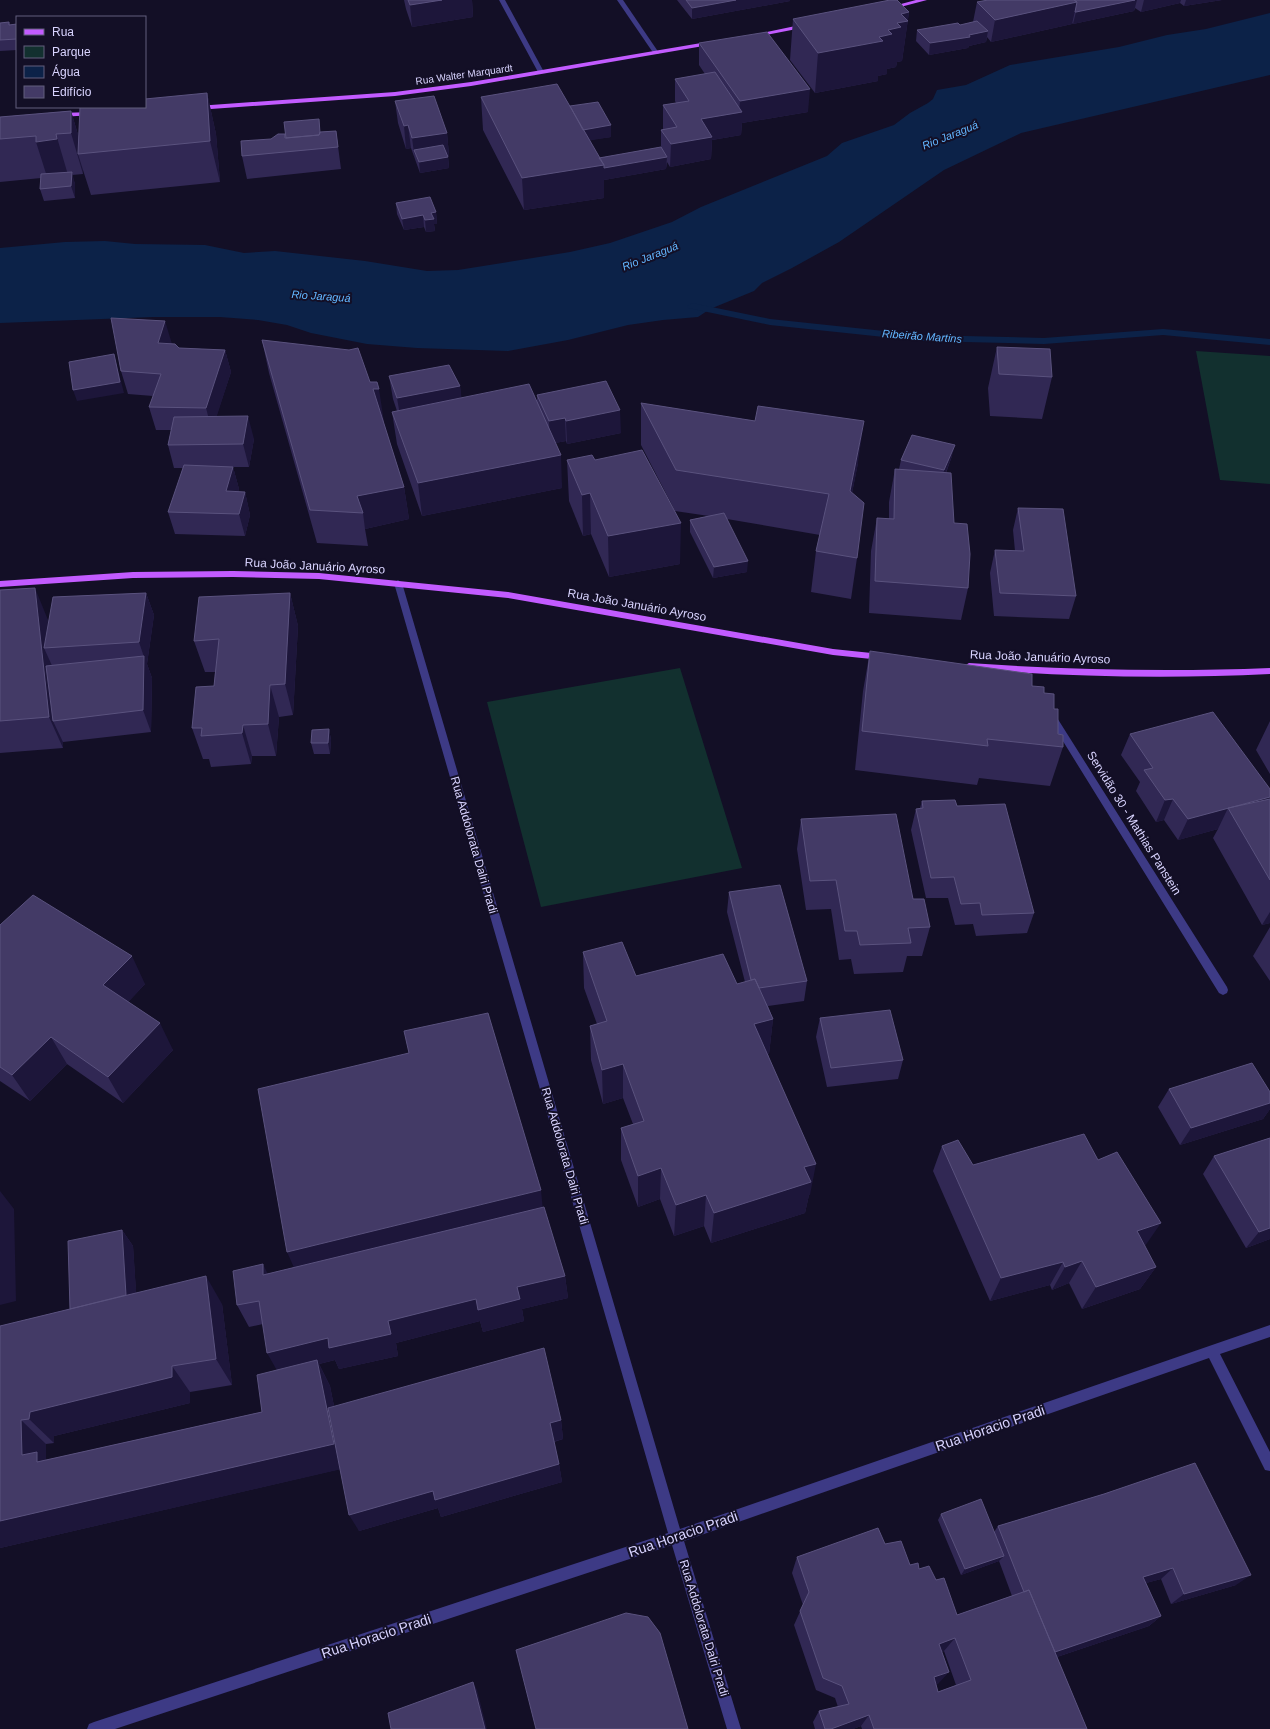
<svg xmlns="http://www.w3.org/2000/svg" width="1270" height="1729" viewBox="0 0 1270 1729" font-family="Helvetica,sans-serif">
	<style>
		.green { fill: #12302f }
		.water { fill: #0c2248 }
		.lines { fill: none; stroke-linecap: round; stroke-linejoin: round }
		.stream { fill: #0c2248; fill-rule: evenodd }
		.service { fill: #3d3a85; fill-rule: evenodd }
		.minor { fill: #3d3a85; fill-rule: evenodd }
		.primary { fill: #c25bff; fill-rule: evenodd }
		.wall { fill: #312854; fill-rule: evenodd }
		.shaded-wall { fill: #1d163a }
		.building { fill: #433a66; stroke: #5a527e; fill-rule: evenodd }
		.labels { text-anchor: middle; stroke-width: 4; stroke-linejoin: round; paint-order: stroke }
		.far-street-label { font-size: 10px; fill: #d9d4ff; stroke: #130f26 }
		.far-water-label { font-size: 11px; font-style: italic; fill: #62b6ff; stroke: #130f26 }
		.street-label { font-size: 12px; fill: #d9d4ff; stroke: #130f26 }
		.near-street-label { font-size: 14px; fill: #d9d4ff; stroke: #130f26 }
	</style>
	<rect width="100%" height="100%" fill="#130f26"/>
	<path class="green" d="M1196,351L1270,356V484L1220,480Z
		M680,668L742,868L541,907L487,702Z"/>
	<path class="water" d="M1270,13V75L1021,133L944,170L839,242L792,268L762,283L754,291L710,309L698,317L663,320L628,325L568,340L508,351L417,348L367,344L311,333L287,325L258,320L220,317H153L0,323V248L65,242L105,241L135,244L205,245L244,253L275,251L365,261L427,271L458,270L570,252L610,243L672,222L701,207L827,156L842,143L894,125L910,113L928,103L933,99L937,90L966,85L1010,65L1119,47L1167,35L1206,29Z"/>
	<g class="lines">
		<path class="stream" d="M692,303L770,319L922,335L1044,338L1163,329L1270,339V345L1163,335L1044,344L922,341L770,325L688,308L687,306Z"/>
		<path class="service" d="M617,0H623L659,53L658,54H654Z"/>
		<path class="minor" d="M499,0H505L544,72L543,73L538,72Z
			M398,580L402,583L680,1529L1270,1325V1337L1220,1354L1270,1452V1471L1265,1470L1209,1358L684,1541L741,1729H727L672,1545L115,1729H87L89,1724L94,1722L668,1533L394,583Z
			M1051,711L1054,713L1227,987L1228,990L1227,993L1223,995L1219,993L1048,717L1046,715L1048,713Z"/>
		<path class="primary" d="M916,0H927L889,10L886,8Z
			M805,24L807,25V27L756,37L753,35Z
			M713,41L715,42V44L471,86L395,96L197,110L194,108L197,106L395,92L471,82Z
			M93,112L96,114L95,115L59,117L56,115L59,113Z
			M233,571L319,573L508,592L833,649L881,654L886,657L881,660L833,655L508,598L319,579L233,577L133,578L0,587V581L133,572Z
			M969,663C1069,670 1170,672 1270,668V674C1170,679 1069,677 969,669L964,666Z"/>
	</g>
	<path class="wall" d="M404,0H472L473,17L412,27L406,9Z
		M677,0H790V1L692,19Z
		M988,0H1222L1184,6L1180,3L1141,12L1135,8L1134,11L1073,24L1072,23V24L991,42L987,37L986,42L969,46L968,48L929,55L916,41L917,30L960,25L973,22L977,2Z
		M909,12L902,61L897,62L896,67L887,69V74L878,76V81L815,93L790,60L793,19Z
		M9,22L10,25L17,24V50L0,51V23Z
		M699,43L808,112L742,123L741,135L712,140L711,159L670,167L667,162L666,169L604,180V198L524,210L483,130L481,97L570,106L611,137L589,140L599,158L661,147V130L663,129V105L676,103L675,101V79L705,74L699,65Z
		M207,93L216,134L220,182L91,195L83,170V174L72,175L75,184V198L44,201L40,189L41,178L0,182V117L71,111L79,138Z
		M395,101L447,133L449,155L448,156L449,168L420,173L411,148L406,149L398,123Z
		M336,131L341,169L247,179L242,156L271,139L286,138L321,132Z
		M396,203L436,212L437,224H434L435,231L426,232L424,227L404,230L397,214Z
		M262,340L370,382L384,422H383L404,487L409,519L365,529L368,546L317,543L269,373Z
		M172,344L179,348L225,350L231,372L216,417L254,439L249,467H233L239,489L238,492H245L250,515L245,536L175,534L168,512L183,468H174L168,445L171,430H156L149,407L153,396L128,394L121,371Z
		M997,347L1052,377L1042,419L990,416L988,388Z
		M389,376L460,386L461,398L537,403V395L621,433L567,444L566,441L555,443L562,488L422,516L397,444L392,412L397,411L393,399Z
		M641,403L755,421L858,463L852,493L857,558L851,599L811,592L816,551L820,535L727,519L747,572L713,578L690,532V520L709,516L675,511L641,445Z
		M952,456L946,473L954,523L968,588L961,620L869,613L871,551L877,518L889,519V502L895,469H899L901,460Z
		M567,460H595L680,564L609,577L591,534L583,536L569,501Z
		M1018,508L1076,596L1069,619L994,616L990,573L995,550L1015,551L1013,530Z
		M0,590L48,620L49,623L146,593L154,615L147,664L152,678L151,732L63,742V748L0,753Z
		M290,593L298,626L293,715L279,717L276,756H252L251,764L211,767L209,759H203L192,728L214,686L215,672H205L194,641Z
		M870,651L1032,686L1044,693L1054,709L1058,734L1063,747L1050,786L979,778L977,785L855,770L863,691Z
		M1270,721V774L1256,750Z
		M329,729L331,740L330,754H314L311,743Z
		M1130,734L1270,789V923L1262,925L1213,838L1218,829L1178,840L1164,820L1156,822L1136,791L1140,782L1121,755Z
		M922,801L957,806L1034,913L1027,933L976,936L973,924L955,925L948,898H926L911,830L916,809L920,808Z
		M801,819L913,899L930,927L922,956H907L903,972L854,974L851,959L839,960L831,909L806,910L797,849Z
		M729,892L807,981L804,1001L768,1006L773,1019L769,1054H768L810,1195H809L805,1213L711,1243L704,1226L674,1236L660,1199L638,1207L621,1160V1128L633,1124L623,1098L603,1104L591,1060L590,1026L597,1024L584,988L583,952L636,976L737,984L745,982L727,912Z
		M0,925L145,984L128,1002L173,1050L123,1103L67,1064L30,1101L0,1081Z
		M1270,927V981L1253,956Z
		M820,1018L903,1060L898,1079L827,1087L816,1037Z
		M1169,1089L1270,1092V1109L1263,1119L1180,1145L1158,1107Z
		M1270,1138V1239L1246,1248L1203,1174L1214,1156Z
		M942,1146L973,1165L1145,1247L1156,1267L1140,1289L1082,1309L1069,1283L1052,1290L1050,1285L990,1301L933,1171Z
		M543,1207L565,1276L568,1298L522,1309L524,1321L483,1332L480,1321L396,1343L398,1356L339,1369L335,1360L319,1364L330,1386L334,1406L561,1420L563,1439L554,1442L559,1464L562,1482L441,1517L438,1508L359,1531L340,1469L0,1548V1326L70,1309L122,1230L133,1246L136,1293L222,1304L232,1385L190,1392V1403L54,1436V1443L46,1444V1460L262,1412L277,1370L263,1324L249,1327L237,1305L267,1274Z
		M1104,1494L1236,1585L1171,1604L1161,1579L1146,1583L1161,1616L1149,1626L1057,1657L1087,1729H862L861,1726L853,1729H815L813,1722L819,1711L838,1707L835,1698L816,1690L794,1625L803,1605L792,1573L797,1557L885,1544L910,1565L919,1569L936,1580L957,1615L1012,1596L999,1561L961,1575L938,1520L941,1514L994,1532L998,1526ZM944,1651L956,1685L938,1692L936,1684H938L942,1652Z"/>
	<path class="shaded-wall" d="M442,0H472L473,17L412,27L410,5Z
		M736,0H790V1L692,19V8Z
		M1135,0H1137L1134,11L1073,24L1076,12Z
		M1144,0H1181L1180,3L1141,12Z
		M1186,0H1222L1184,6Z
		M1077,2L1072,24L991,42L995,20Z
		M909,12L902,61L897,62L896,67L887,69V74L878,76V81L815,93L818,53L879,37L897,23L901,14Z
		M988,31L986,42L969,46L968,48L929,55L930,43Z
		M810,89L808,112L742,123L741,135L712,140L711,159L670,167L671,144L701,119L739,113L740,101Z
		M207,93L216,134L220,182L210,141Z
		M71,111L83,152L78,154L83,170V174L71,133Z
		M408,125L411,148L406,149L404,126Z
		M611,125V137L575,143L574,131Z
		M447,133L449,155L418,160L414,150L415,160L412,138Z
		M56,134L68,175L49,183L36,142Z
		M448,157L449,168L420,173L419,162Z
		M667,157L666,169L604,180V198L524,210L522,178L604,165Z
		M72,172L75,184V198L71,186Z
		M436,212L437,224H434L435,231L426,232L425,220L431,213Z
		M423,215L424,227L404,230L402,219Z
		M165,321L172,344L158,343Z
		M225,350L231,372L212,431L206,408Z
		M114,354L117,366L124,393L77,401L73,390Z
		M460,386L463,409L401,421L397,398Z
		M373,389H379L384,422H378Z
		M620,410L621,433L567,444L566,421Z
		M248,416L254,439L249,467L243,444Z
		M565,418L566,441L550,444L549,421Z
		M864,421L858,463L844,533L850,491Z
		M955,445L952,456L942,482L944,470Z
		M561,455L562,488L422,516L418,483Z
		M233,467L239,489L232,514L226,491Z
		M404,487L409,519L365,529L363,513L357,496Z
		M245,492L250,515L245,536L239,514Z
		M590,493L591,534L583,536L582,495Z
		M681,523L680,564L609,577L608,536Z
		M748,561L747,572L713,578L714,567Z
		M35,588L48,620L51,647L44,648L54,670L53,721L63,742V748L49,717Z
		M146,593L154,615L147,664L152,678L151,732L143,710L144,657L139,642Z
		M290,593L298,626L293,715L285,684Z
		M270,685L279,717L276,756L268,724Z
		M243,725L252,756L251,764L242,733Z
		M329,729L331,740L330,754L328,743Z
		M1270,797V805L1228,808Z
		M1173,799L1164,820L1156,822L1165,800Z
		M1228,808L1218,829L1178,840L1188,819Z
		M1270,912V923L1262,925Z
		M132,956L145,984L118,1013L103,985Z
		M773,1019L769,1054L750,1058L754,1024Z
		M160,1023L173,1050L123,1103L108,1077Z
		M51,1037L67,1064L30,1101L12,1075Z
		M623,1064V1098L603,1104L602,1070Z
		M1270,1103V1109L1263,1119L1180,1145L1191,1128Z
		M816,1164L810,1195H809L805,1213L711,1243L714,1213L804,1167Z
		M661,1168L660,1199L638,1207V1176Z
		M541,1190L544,1221L300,1281L287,1252Z
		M0,1191L14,1209L16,1301L0,1305Z
		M706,1195L704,1226L674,1236L676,1205Z
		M1161,1223L1145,1246L1137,1231Z
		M1270,1228V1239L1246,1248L1259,1232Z
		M122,1230L133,1246L138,1319L82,1332Z
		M1082,1261L1069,1283L1052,1290L1065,1267Z
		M1063,1262L1050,1285L990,1301L1001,1278Z
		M263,1264L274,1287L263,1275Z
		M1156,1267L1140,1289L1082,1309L1096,1287Z
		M206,1276L222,1304L232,1385L216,1359Z
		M565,1276L568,1298L522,1309L524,1321L483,1332L480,1321L396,1343L398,1356L339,1369L335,1360L319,1364L330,1386L346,1468L0,1548V1521L334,1444L279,1374L267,1353L517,1287Z
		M172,1366L190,1392V1403L54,1436V1443L29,1419L30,1412Z
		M21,1420L46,1444V1460L62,1475L22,1455Z
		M561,1420L563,1439L552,1442L550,1423Z
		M559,1464L562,1482L441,1517L438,1508L359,1531L349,1515L433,1491Z
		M1004,1556L999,1561L961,1575L965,1569Z
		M1173,1568L1161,1579L1131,1587L1143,1577Z
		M1251,1575L1236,1585L1171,1604L1184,1594Z
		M1161,1616L1149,1626L1039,1663L1049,1654Z
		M955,1638L944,1651L928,1657L939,1644Z
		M949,1672L938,1684L923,1689L934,1677Z
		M473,1682L477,1690L487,1729H485Z
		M869,1715L861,1726L853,1729H831Z"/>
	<path class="building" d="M408,0H442L410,5Z
		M686,0H736L692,8Z
		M890,0H897L909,12L901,14L908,21L897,23L901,27L888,30L892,34L879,37L883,41L818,53L793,19Z
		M988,0H1074L1077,2L995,20L977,2Z
		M1074,0H1135L1076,12H1075L1077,2Z
		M977,21L988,31L969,35L970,37L930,43L917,30L958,23L960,25Z
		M9,22V25L17,24V39L0,40V23Z
		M767,32L810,89L740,101L699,43Z
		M715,72L742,112L701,119L712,137L671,144L661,130L677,127L663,105L689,101L675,79Z
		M557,84L604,165L522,178L481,97Z
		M207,93L210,141L78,154L80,107H145V99Z
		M434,96L447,133L412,138L408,125L404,126L395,101Z
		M598,102L611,125L583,130L570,106Z
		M71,111V133L56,134L57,139L36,142V136L0,139V117Z
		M319,119L320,133L319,135L286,138L284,122Z
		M336,131L338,147L242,156L241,141L271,139L278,134H285V138L319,135L320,132Z
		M443,145L448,157L419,162L414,150Z
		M661,147L667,157L604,168V165L599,158Z
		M72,172L71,186L40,189L41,174Z
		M430,197L436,212L431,213L434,219L425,220L423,215L402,219L396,203Z
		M111,318L165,321L158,343L175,344L179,348L225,350L206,408L149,407L161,374L121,371Z
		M262,340L349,350L358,348L370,382H377L379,389H373L404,487L357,496L363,513L310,510Z
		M997,347L1050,349L1052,377L999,374Z
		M114,354L120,382L73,390L69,362Z
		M449,365L460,386L397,398L389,376Z
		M606,381L620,410L566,421L565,418L549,421L537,395Z
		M529,384L561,455L418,483L392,412Z
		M641,403L755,421L758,406L864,421L850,491L864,503L857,558L816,551L829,494L676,470Z
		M248,416L243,444L168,445L174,417Z
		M912,435L955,445L944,470L901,460Z
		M642,450L681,523L608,536L590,493L582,495L567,460L592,455L595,460Z
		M184,465L233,467L226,491L245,492L239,514L168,512Z
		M895,469L951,473L954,523L967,524L970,554L968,588L875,581L877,518L894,519Z
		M1018,508L1063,509L1076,596L1000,593L995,550L1024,551Z
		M724,513L748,561L714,567L690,520Z
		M35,588L49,717L0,721V590Z
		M146,593L139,642L44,648L53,597Z
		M290,593L285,684L270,685L268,724L243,725L242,733L201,736L202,728H192L196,687L214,686L219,639L194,641L199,597Z
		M870,651L1032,674V686L1044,687V693L1054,694V709H1058V734L1063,735V747L987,739L988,746L862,731Z
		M144,656L143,710L53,721L46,666Z
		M1213,712L1270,789V797L1188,819L1173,799L1165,800L1144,770L1153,768L1130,734Z
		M329,729L328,743H311L312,730Z
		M1270,799V880L1228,808Z
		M955,800L957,806L1005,804L1034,913L982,915L980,903L961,904L954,877L931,878L916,809L923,808L922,801Z
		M896,814L913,899H924L930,927L908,928L911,943L860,945L857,931H845L836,880L810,881L801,819Z
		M780,885L807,981L759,988L755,979L751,980L729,892Z
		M33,895L132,956L103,985L160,1023L108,1077L51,1037L12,1075L0,1067V925Z
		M622,942L636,976L723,954L737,984L755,979L773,1019L754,1024L816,1164L804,1167L811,1182L714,1213L706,1195L676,1205L661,1168L638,1176L621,1128L644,1121L623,1064L602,1070L590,1026L607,1021L583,952Z
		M890,1010L903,1060L831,1068L820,1018Z
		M488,1013L541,1190L287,1252L258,1089L409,1053L404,1031Z
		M1252,1063L1270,1092V1103L1191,1128L1169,1089Z
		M1084,1134L1098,1160L1117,1152L1161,1223L1137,1231L1156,1267L1096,1287L1082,1261L1065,1267L1063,1262L1001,1278L942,1146L958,1140L973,1165Z
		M1270,1138V1228L1259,1232L1214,1156Z
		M544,1207L565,1276L517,1287L520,1299L478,1310L476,1299L388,1321L391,1334L329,1348L328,1338L267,1353L259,1301L237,1305L233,1271L263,1264V1275Z
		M122,1230L126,1295L70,1309L68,1241Z
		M206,1276L216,1359L172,1366V1377L30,1412L29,1419L21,1420L22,1455L37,1452V1462L262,1412L257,1375L317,1360L334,1444L0,1521V1326Z
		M544,1348L561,1420L550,1423L559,1464L435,1500L433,1491L349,1515L328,1408Z
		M1195,1463L1251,1575L1184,1594L1173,1568L1143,1577L1161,1616L1055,1652L1029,1590L1024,1592L998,1526L1104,1494Z
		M981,1499L1004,1556L965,1569L941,1514Z
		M878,1528L885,1544L901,1541L910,1565L918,1563L919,1569L929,1566L936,1580L944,1578L957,1615L1029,1590L1087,1729H874L869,1715L831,1729H825L819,1711L849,1704L842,1686L823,1678L800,1611L809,1592L797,1557ZM955,1638L971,1680L938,1692L934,1677L949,1672L939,1644Z
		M626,1613L648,1617L660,1633L688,1729H536L516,1650Z
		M473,1682L485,1729H391L388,1713Z"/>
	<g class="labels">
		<g class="far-street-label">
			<text transform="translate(464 74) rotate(-8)" y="4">Rua Walter Marquardt</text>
		</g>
		<g class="far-water-label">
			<text transform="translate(950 135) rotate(-22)" y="4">Rio Jaraguá</text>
			<text transform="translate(650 256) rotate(-22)" y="4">Rio Jaraguá</text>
			<text transform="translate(321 296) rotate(4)" y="4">Rio Jaraguá</text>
			<text transform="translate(922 336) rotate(4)" y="4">Ribeirão Martins</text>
		</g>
		<g class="street-label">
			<text transform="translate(315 566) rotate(3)" y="4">Rua João Januário Ayroso</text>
			<text transform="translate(637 605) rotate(10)" y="4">Rua João Januário Ayroso</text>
			<text transform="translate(1040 657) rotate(2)" y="4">Rua João Januário Ayroso</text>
			<text transform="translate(1134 823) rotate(58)" y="4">Servidão 30 - Mathias Panstein</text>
			<text transform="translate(474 845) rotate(74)" y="4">Rua Addolorata Dalri Pradi</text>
			<text transform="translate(565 1156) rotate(74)" y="4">Rua Addolorata Dalri Pradi</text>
			<text transform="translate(704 1628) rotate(73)" y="4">Rua Addolorata Dalri Pradi</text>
		</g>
		<g class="near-street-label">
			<text transform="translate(990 1428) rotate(-19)" y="5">Rua Horacio Pradi</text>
			<text transform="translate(683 1534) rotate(-19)" y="5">Rua Horacio Pradi</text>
			<text transform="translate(376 1636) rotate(-18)" y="5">Rua Horacio Pradi</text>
		</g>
	</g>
	<rect x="16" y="16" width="130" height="92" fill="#130f26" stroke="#625e7d"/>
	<rect x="24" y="29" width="20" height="6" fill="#c25bff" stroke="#625e7d"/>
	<text x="52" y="36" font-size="12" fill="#d9d4ff">Rua</text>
	<rect x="24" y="46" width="20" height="12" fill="#12302f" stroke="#625e7d"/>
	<text x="52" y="56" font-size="12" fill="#d9d4ff">Parque</text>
	<rect x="24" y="66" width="20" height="12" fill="#0c2248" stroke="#625e7d"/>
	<text x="52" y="76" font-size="12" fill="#d9d4ff">Água</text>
	<rect x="24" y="86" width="20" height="12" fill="#433a66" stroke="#625e7d"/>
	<text x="52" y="96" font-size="12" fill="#d9d4ff">Edifício</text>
</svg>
